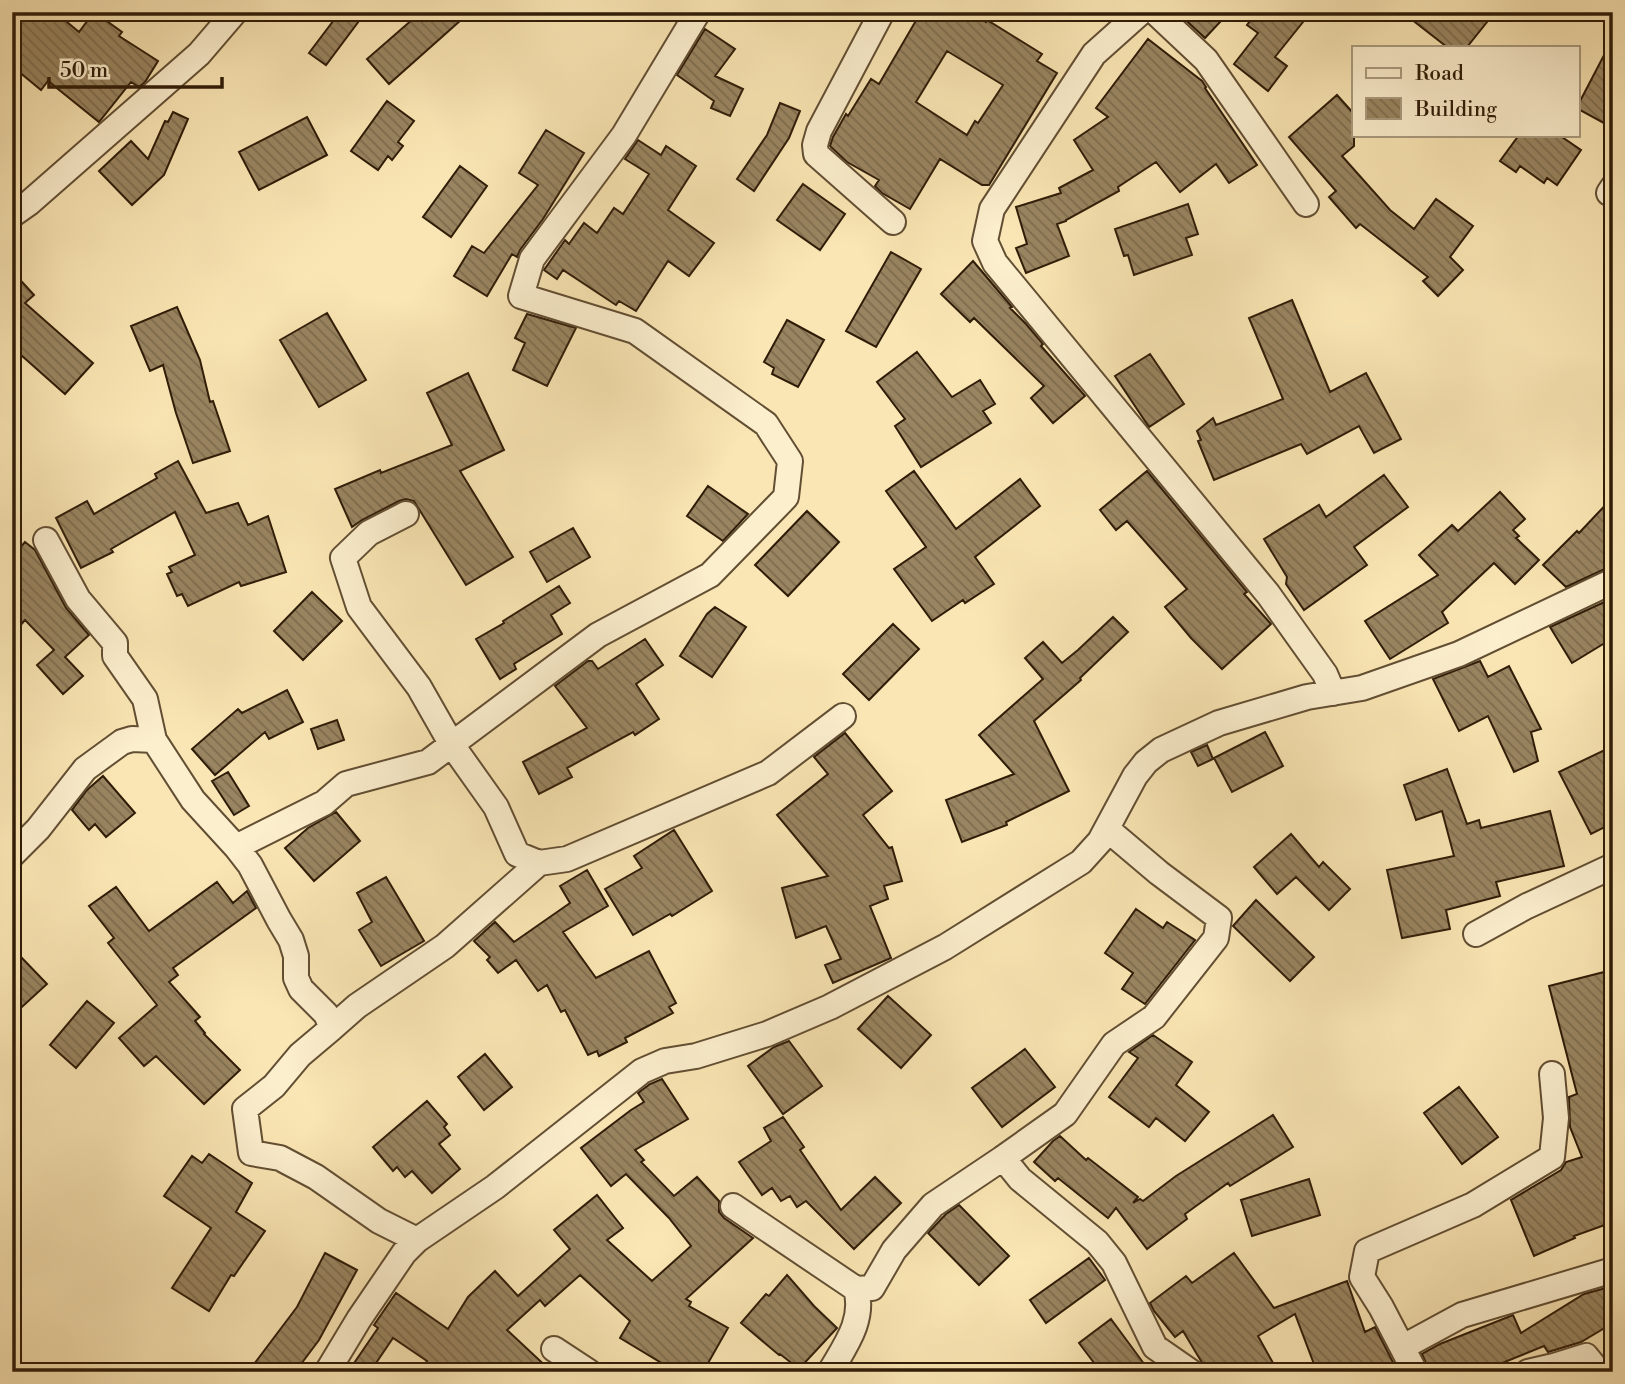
<svg xmlns="http://www.w3.org/2000/svg" width="1625" height="1384" viewBox="0 0 1625 1384" font-family="'Libre Bodoni',serif">
	<style>
		.building { fill: url(#building-back-hatch); stroke: #2f1c08; stroke-width: 2; fill-rule: evenodd }
		.lines { fill: none; stroke-linecap: round; stroke-linejoin: round }
		.minor-casing { stroke: #624e33; stroke-width: 28 }
		.minor { stroke: #fcefce; stroke-width: 24 }
	</style>
	<defs>
		<pattern id="building-back-hatch" width="6" height="6" patternUnits="userSpaceOnUse" patternTransform="scale(1.75)"><rect width="6" height="6" fill="#998561"/><path d="M-1 5l2 2M0 0l6 6M5-1l2 2" fill="none" stroke="#7d6c4e"/></pattern>
	</defs>
	<rect width="100%" height="100%" fill="#fae6b4"/>
	<filter id="stains"><feTurbulence type="fractalNoise" baseFrequency=".00286" numOctaves="4"/><feColorMatrix values="0 0 0 0 .2 0 0 0 0 .09 0 0 0 0 .02 0 0 0 .5 -.17"/></filter>
	<radialGradient id="worn" r=".72"><stop offset=".6" stop-color="#630" stop-opacity="0"/><stop offset="1" stop-color="#630" stop-opacity=".3"/></radialGradient>
	<path class="building" d="M26,12H55L79,32L94,12L122,32L119,36L158,61L145,82L139,87L131,82L99,122L48,81L41,90L12,66V30Z
		M340,12H347L359,21L326,65L309,53Z
		M421,12H470L389,84L367,59Z
		M921,12H969L986,22L987,20L1042,54L1037,61L1057,73L989,185H982L940,159L910,209L882,193L875,186L879,180L847,162L830,146L833,137L846,114L848,116L871,79L879,84ZM947,51L1003,85L978,123L975,121L967,135L916,102Z
		M1177,12H1210L1220,22L1205,38Z
		M1257,12H1311L1275,57L1287,66L1268,91L1234,64L1258,33L1247,25Z
		M1402,12H1495L1467,47H1447Z
		M705,29L735,49L715,76L743,89L730,116L711,108L714,101L677,75Z
		M1613,38V128L1578,109V105Z
		M1148,39L1202,81L1206,87L1205,88L1257,165L1229,183L1216,164L1180,192L1156,162L1118,187L1119,191L1066,220V221L1057,224L1069,256L1026,273L1016,248L1027,244L1016,207L1061,193L1059,188L1093,170L1074,140L1108,117L1096,108Z
		M1337,95L1354,114V146L1342,156L1390,210L1414,229L1436,199L1473,226L1450,257L1463,270L1438,296L1423,281L1428,277L1360,224L1356,228L1329,197L1336,191L1289,137Z
		M387,101L414,121L398,142L403,146L392,160L388,156L378,170L351,151Z
		M780,103L800,111L789,138L754,191L737,179L767,135Z
		M173,112L188,119L164,175L132,205L99,171L131,141L148,159L165,121L168,122Z
		M307,117L327,155L259,190L239,152Z
		M546,130L584,153L543,219L520,250L517,257L512,254L487,296L454,276L472,246L484,253L538,185L519,173Z
		M1519,135H1559L1581,150L1557,185L1547,178L1544,183L1520,166L1516,172L1500,161Z
		M638,140L661,155L666,146L696,166L668,210L714,243L689,276L668,261L636,311L619,301L616,305L563,270L557,279L544,270L565,240L569,244L584,223L597,233L614,208L623,214L649,174L625,159Z
		M460,166L487,186L451,237L423,217Z
		M803,184L845,214L820,250L777,220Z
		M1188,204L1198,234L1186,238L1192,255L1134,275L1128,255L1124,256L1115,229Z
		M891,252L921,269L876,347L846,331Z
		M973,261L1012,307L1010,308L1026,324L1043,344L1041,346L1085,396L1053,423L1031,398L1044,386L974,318L970,322L941,294Z
		M12,271L34,295L25,303L93,363L65,394L12,347Z
		M1292,300L1330,392L1366,373L1401,439L1374,453L1359,426L1307,454L1301,444L1214,480L1198,441L1201,440L1197,431L1213,418L1216,425L1283,399L1249,318Z
		M177,307L200,360L210,402L213,401L230,451L193,463L176,413L163,365L150,371L131,326Z
		M327,313L366,380L319,407L280,340Z
		M527,314L576,328L547,386L513,370L525,343L515,338Z
		M787,320L824,340L798,387L772,374L774,368L764,362Z
		M917,352L952,397L980,380L995,404L983,411L991,423L921,467L895,426L905,419L877,382Z
		M1150,354L1184,404L1149,427L1115,376Z
		M468,373L504,450L460,471L513,557L466,585L414,501L406,499L399,501L362,520L352,527L335,489L380,470L381,473L452,445L427,393Z
		M178,461L206,513L238,503L248,525L268,516L286,572L241,586L239,582L188,606L182,594L177,596L167,574L172,572L169,567L195,555L175,512L111,549L113,552L81,568L56,518L87,501L94,514L157,478L155,474Z
		M914,471L956,529L1020,479L1040,506L975,557L994,584L965,603L963,600L932,621L894,569L926,547L886,491Z
		M1147,471L1247,592L1244,594L1271,624L1222,669L1191,638L1165,607L1187,589L1127,521L1116,530L1100,510Z
		M1384,475L1408,507L1354,547L1367,565L1304,610L1286,584L1287,577L1264,539L1319,505L1326,517Z
		M708,486L748,514L723,541L687,516Z
		M1500,492L1525,519L1513,530L1519,536L1516,538L1539,560L1515,584L1494,563L1442,612L1448,623L1390,659L1365,621L1438,575L1419,555L1452,525L1458,531Z
		M1613,497V566L1607,568L1566,587L1543,565L1577,531L1579,533Z
		M807,511L839,542L788,596L755,565Z
		M573,528L590,557L547,582L530,552Z
		M25,542L35,550L66,608L89,635L65,657L83,676L63,694L37,665L54,650L25,620L12,635V557Z
		M559,586L570,603L551,615L562,634L514,664L516,669L500,679L476,639L504,623L503,621Z
		M312,592L342,621L303,660L274,631Z
		M1613,598V638L1572,663L1550,627Z
		M715,607L746,627L712,677L680,656L707,614Z
		M1113,617L1128,632L1080,678L1081,680L1034,721L1069,791L1006,822L1007,825L962,842L946,800L1014,774L979,735L1043,679L1025,658L1043,642L1062,663L1078,650Z
		M893,624L919,649L869,700L843,674Z
		M645,639L663,665L636,684L659,719L635,735L633,732L567,768L572,777L539,794L523,762L587,728L555,686L588,661H592L598,669Z
		M1480,661L1488,677L1509,666L1541,729L1531,732L1538,761L1514,772L1488,716L1459,731L1433,679Z
		M287,690L303,722L269,739L265,732L215,775L192,749L238,709L242,713Z
		M337,720L344,740L318,749L311,729Z
		M1265,732L1283,766L1232,792L1214,758Z
		M845,733L892,791L863,815L889,848L892,847L902,881L884,886L888,899L870,906L891,958L833,983L825,965L841,959L826,926L796,938L782,888L828,876L777,815L828,774L814,757Z
		M1207,745L1213,759L1198,766L1191,752Z
		M1613,746V823L1591,834L1559,772Z
		M1447,769L1467,824L1479,820L1481,828L1550,811L1564,866L1496,882L1500,896L1446,910L1450,929L1402,938L1387,870L1454,856L1442,811L1416,820L1404,785Z
		M228,772L249,806L234,815L212,781Z
		M103,776L135,813L106,837L95,824L89,830L72,810L87,790Z
		M336,812L360,841L314,881L285,848L308,828Z
		M674,830L712,891L672,916L670,914L633,935L605,889L642,868L634,856Z
		M1291,834L1319,867L1323,862L1350,889L1329,910L1296,877L1277,894L1254,867Z
		M587,870L608,906L563,932L596,978L649,951L676,1003L669,1007L673,1013L625,1038L627,1042L599,1056L597,1051L588,1055L565,1010L561,1012L547,985L538,991L516,960L498,973L487,960L490,957L474,941L495,922L514,942L570,903L560,886Z
		M386,877L424,941L381,966L359,930L372,922L357,893Z
		M217,882L233,903L247,891L256,908L173,968L178,975L169,982L200,1017L195,1021L205,1033L204,1034L240,1070L204,1104L156,1056L144,1066L119,1038L157,1005L108,943L114,938L89,906L116,887L149,931Z
		M1256,900L1314,957L1290,981L1233,926Z
		M1136,909L1163,928L1167,922L1195,940L1145,1004L1122,989L1133,973L1105,953Z
		M21,957L47,984L12,1016V965Z
		M1608,971L1613,988V1222L1574,1236L1575,1238L1534,1256L1511,1200L1561,1170L1566,1162L1582,1157L1570,1127L1569,1097L1577,1094L1549,986Z
		M888,996L931,1035L901,1068L858,1029Z
		M87,1001L114,1023L76,1068L50,1045Z
		M1153,1035L1192,1062L1176,1085L1209,1112L1185,1141L1156,1118L1149,1127L1109,1097L1138,1058L1129,1052Z
		M789,1041L822,1086L783,1114L748,1066L774,1047Z
		M1025,1049L1055,1087L1002,1127L972,1088Z
		M485,1054L512,1087L484,1110L458,1077Z
		M662,1079L688,1119L635,1150L644,1160L641,1162L674,1196L697,1177L719,1201V1212L724,1218L753,1238L686,1299L691,1302L689,1306L728,1328L703,1372H659L663,1364L620,1338L630,1321L580,1275L545,1306L540,1300L507,1330L552,1372H420L427,1361L393,1338L370,1372H348L378,1328L374,1325L396,1293L448,1329L468,1297L495,1271L518,1296L570,1249L554,1230L597,1195L623,1228L607,1240L652,1281L691,1246L669,1218L626,1174L611,1186L581,1148L631,1110L644,1102L638,1093L650,1084Z
		M1459,1087L1498,1137L1462,1164L1424,1113Z
		M427,1101L447,1124L444,1127L450,1135L439,1144L460,1169L432,1193L412,1171L405,1177L397,1167L393,1171L373,1147Z
		M1273,1115L1293,1147L1230,1186L1228,1183L1185,1214L1187,1219L1147,1249L1116,1208L1108,1218L1058,1178L1055,1181L1034,1162L1053,1141L1060,1136L1086,1160L1088,1158L1138,1197L1133,1203L1140,1199L1143,1201L1176,1176Z
		M783,1117L804,1147L800,1150L841,1210L875,1177L901,1203L854,1249L806,1201L797,1207L790,1196L781,1201L772,1188L762,1195L739,1162L771,1141L764,1128Z
		M209,1154L252,1183L236,1212L265,1231L234,1276L231,1275L209,1311L172,1288L211,1228L164,1196L192,1156L202,1163Z
		M1309,1179L1320,1215L1252,1236L1241,1200Z
		M959,1205L1009,1256L979,1285L928,1233L946,1214Z
		M325,1253L357,1270L319,1340L295,1372H248L297,1307Z
		M1234,1253L1274,1308L1347,1281L1365,1332L1375,1327L1398,1372H1317L1295,1314L1258,1336L1278,1372H1215L1210,1363L1204,1366L1183,1331L1175,1337L1154,1311L1150,1303L1186,1276L1192,1283Z
		M1089,1258L1105,1280L1046,1323L1030,1300Z
		M787,1275L814,1306L837,1328L799,1369L780,1354L779,1355L741,1323L766,1294L769,1296Z
		M1613,1286V1323L1581,1342L1548,1352L1544,1346L1480,1372H1430L1422,1354L1440,1344L1513,1315L1521,1333L1584,1294Z
		M1111,1319L1150,1372H1101L1079,1343Z"/>
	<g class="lines">
		<defs>
			<path id="minor" d="M882,12L819,131L815,145L816,154L893,222
				M1141,12L1094,54L992,209L985,241L995,263L1268,594L1325,674L1333,693
				M1155,12L1206,60L1306,204
				M1609,193L1613,187
				M12,215L29,203L199,54L235,12
				M406,514L369,533L343,558L359,607L419,687L452,745L496,807L517,854L539,863L567,859L768,773L843,716
				M46,540L78,599L115,643V656L145,699L154,740
				M236,847L324,803L346,784L428,762L598,635L710,575L786,497L790,461L766,424L635,331L521,296L532,259L624,135L698,12
				M12,855L38,829L85,769L122,742L132,739L154,740L193,800L236,847L250,865L279,920L291,940L296,956V978L301,989L326,1014L332,1028L300,1055L274,1086L245,1109L251,1153L280,1158L316,1177L379,1221L417,1240
				M1476,934L1527,906L1613,866
				M332,1028L357,1006L445,946L539,863
				M1003,1158L1065,1114L1114,1044L1154,1017L1216,938L1219,918L1159,873L1107,829
				M733,1206L856,1289C865,1320 845,1346 830,1372
				M856,1289L872,1288L894,1250L933,1205L1003,1158L1020,1179L1097,1242L1114,1263L1155,1347L1191,1372
				M1403,1347L1462,1315L1613,1270
				M554,1349L589,1372
				M327,1372L359,1319L404,1253L417,1240L495,1187L642,1071L665,1061L696,1056L767,1034L830,1007L945,947L1081,862L1100,841L1135,776L1146,762L1161,750L1219,723L1307,697L1362,688L1459,654L1613,581
				M1415,1372L1381,1307L1362,1277L1367,1251L1473,1205L1552,1157L1556,1118L1552,1074
				M1528,1372L1554,1366L1586,1356L1599,1372"/>
		</defs>
		<use href="#minor" class="minor-casing"/>
		<use href="#minor" class="minor"/>
	</g>
	<rect width="1625" height="1384" fill="none" stroke="#fae6b4" stroke-width="42"/>
	<rect x="14" y="14" width="1597" height="1356" fill="none" stroke="#2f1c08" stroke-width="3.5"/>
	<rect x="21" y="21" width="1583" height="1342" fill="none" stroke="#2f1c08" stroke-width="2"/>
	<rect x="1352" y="46" width="228" height="91" fill="#fcefce" stroke="#aa9b7f" stroke-width="2"/>
	<rect x="1366" y="68" width="35" height="10" fill="#fcefce" stroke="#aa9b7f" stroke-width="2"/>
	<text x="1415" y="80" font-size="21" fill="#2f1c08">Road</text>
	<rect x="1366" y="98" width="35" height="21" fill="url(#building-back-hatch)" stroke="#aa9b7f" stroke-width="2"/>
	<text x="1415" y="116" font-size="21" fill="#2f1c08">Building</text>
	<path d="M49 77v10h173v-10" fill="none" stroke="#2f1c08" stroke-width="3.5"/>
	<text x="60" y="77" font-size="21" fill="#2f1c08" stroke="#fcefce" stroke-width="5" paint-order="stroke">50 m</text>
	<rect width="100%" height="100%" filter="url(#stains)"/>
	<rect width="100%" height="100%" fill="url(#worn)"/>
</svg>
